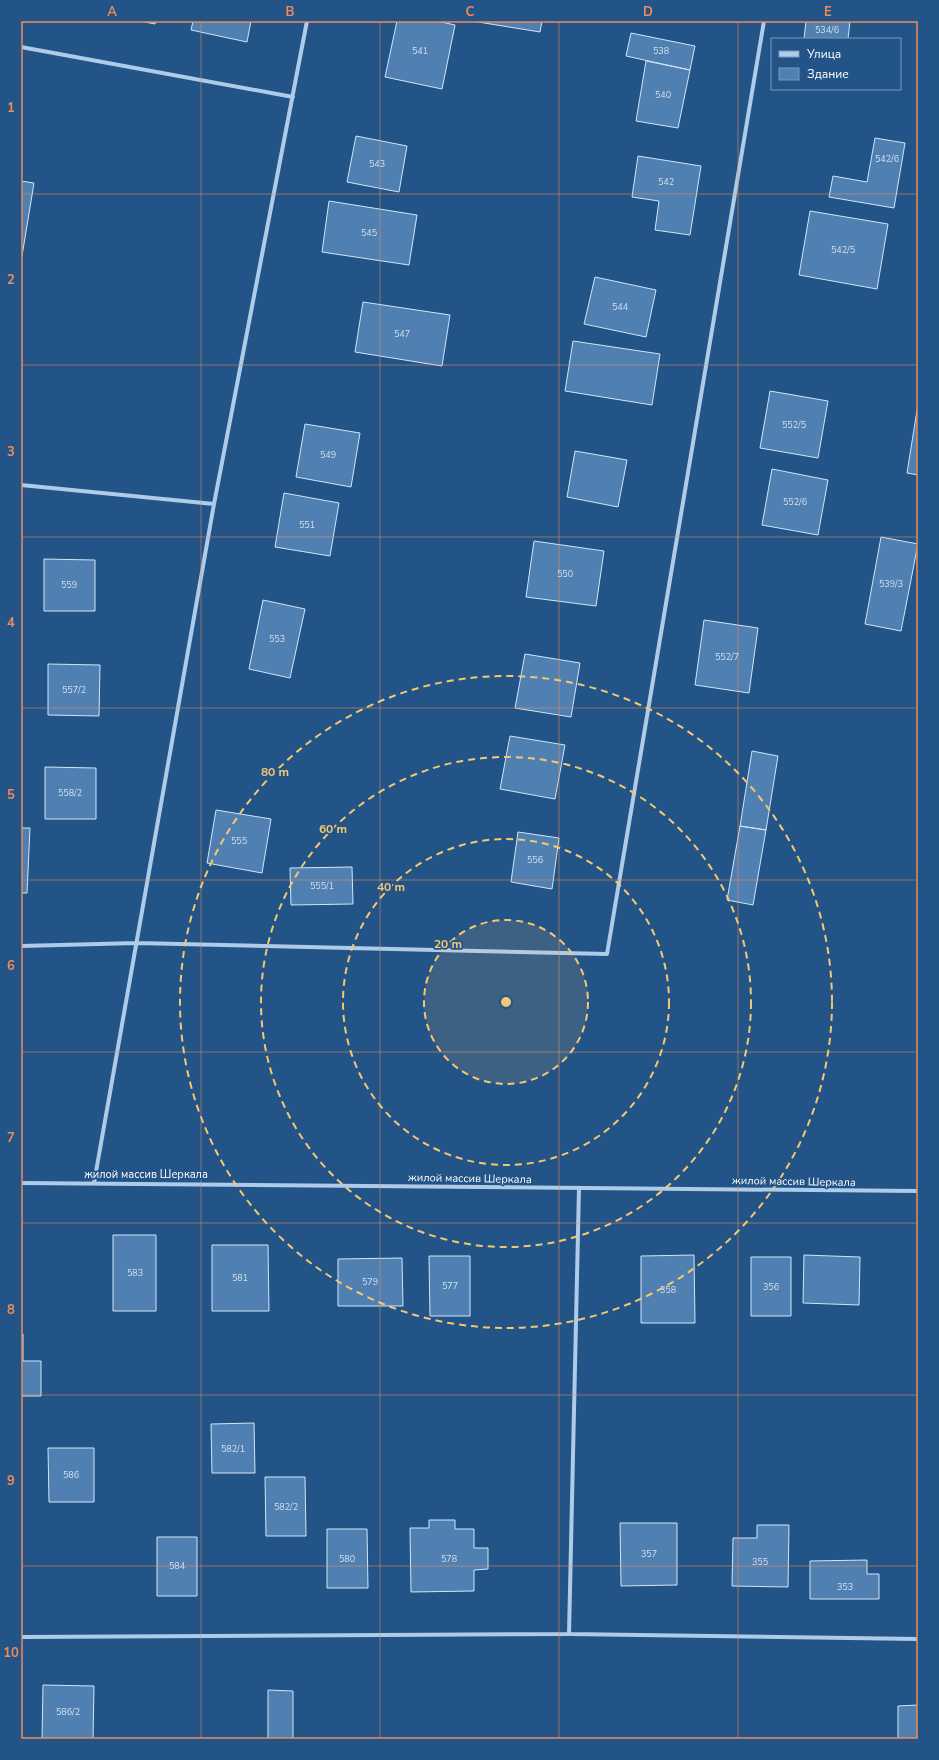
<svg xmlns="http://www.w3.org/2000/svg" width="939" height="1760" viewBox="0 0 939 1760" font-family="'Nunito Sans',sans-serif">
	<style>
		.building { fill: #5080b2; stroke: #d2e5f7 }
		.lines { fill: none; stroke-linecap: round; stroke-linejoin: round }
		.minor { stroke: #aecce9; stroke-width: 4 }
		.grid { fill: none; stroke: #ef8b55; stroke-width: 1; stroke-opacity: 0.55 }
		.ring { fill: none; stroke: #f5c870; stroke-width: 2; stroke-dasharray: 7 5 }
		.labels { text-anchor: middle; stroke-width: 3.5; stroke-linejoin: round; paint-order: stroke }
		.number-label { font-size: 9px; fill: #d3dfec }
		.street-label { font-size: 11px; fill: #fff; stroke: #235488 }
		.centre { fill: #f5c870; stroke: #235488; stroke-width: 2 }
		.ring-label { font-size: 12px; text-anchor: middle; font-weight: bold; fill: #f5c870; stroke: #235488; stroke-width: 3.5; stroke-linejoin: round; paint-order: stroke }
		.neatline { fill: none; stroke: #ef8b55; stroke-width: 1.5 }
		.grid-label { font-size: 13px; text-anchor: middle; font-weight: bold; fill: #ef8b55 }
	</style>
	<rect width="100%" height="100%" fill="#235488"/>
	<path class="building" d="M140,21H156L155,24Z
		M193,21H251L247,42L191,30Z
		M397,21H437L455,25L442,89L385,77Z
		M472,21H542L540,32Z
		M806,21H850L848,39H804Z
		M631,33L695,46L690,70L626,56Z
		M646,61L690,70L678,128L636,121Z
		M356,136L407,146L399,192L347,182Z
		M875,138L905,143L894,208L829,197L833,176L867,182Z
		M638,156L701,166L690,235L655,230L659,201L632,197Z
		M21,181L34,183L22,256H21Z
		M329,201L417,215L409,265L322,252Z
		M810,211L888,224L877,289L799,275Z
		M595,277L656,290L646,337L584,324Z
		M363,302L450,315L442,366L355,352Z
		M573,341L660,354L652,405L565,391Z
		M770,391L828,401L818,458L760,448Z
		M918,404V475L907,473Z
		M305,424L360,433L351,487L296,477Z
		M575,451L627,460L618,507L567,497Z
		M772,469L828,480L818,535L762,525Z
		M284,493L339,503L330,556L275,547Z
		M881,537L918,544L901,631L865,624Z
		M534,541L604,551L596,606L526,597Z
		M44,559L95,560V611H44Z
		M263,600L305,609L290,678L249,669Z
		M704,620L758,628L749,693L695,685Z
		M525,654L580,663L571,717L515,708Z
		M48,664L100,665L99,716L48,715Z
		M510,736L565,745L555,799L500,789Z
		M752,751L778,756L766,830L740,826Z
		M45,767L96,768V819H45Z
		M216,810L271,819L262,873L207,863Z
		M740,826L766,830L753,905L727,900Z
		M21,828H30L27,893H21Z
		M518,832L559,838L552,889L511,882Z
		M352,867L353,904L291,905L290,868Z
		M113,1235H156V1311H113Z
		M212,1245H268L269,1311H212Z
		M694,1255L695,1323H641V1256Z
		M804,1255L860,1257L859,1305L803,1303Z
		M429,1256H470V1316H430Z
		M751,1257H791V1316H751Z
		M402,1258L403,1306H338V1259Z
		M21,1334H23V1361H41V1396H21Z
		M254,1423L255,1473H212L211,1424Z
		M48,1448H94V1502H49Z
		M265,1477H305L306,1536H266Z
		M429,1520H455V1529H474V1548H488V1569L474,1570V1591L411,1592L410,1528H429Z
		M620,1523H677V1585L621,1586Z
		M757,1525H789L788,1587L732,1586L733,1538H757Z
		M327,1529H367L368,1588H327Z
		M157,1537H197V1596H157Z
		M867,1560V1574H879V1599H810V1561Z
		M43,1685L94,1686L93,1739H42Z
		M268,1690L293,1691V1739H268Z
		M918,1705V1739H898V1706Z"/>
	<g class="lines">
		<path class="minor" d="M21,47L293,97
			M21,485L214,504
			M21,946L137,943L607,954L764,21
			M21,1183L918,1191
			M94,1183L214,504L307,21
			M569,1634L579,1188
			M21,1637L569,1634L918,1639"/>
	</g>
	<path class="grid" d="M201,21V1739M380,21V1739M559,21V1739M738,21V1739M21,194H918M21,365H918M21,537H918M21,708H918M21,880H918M21,1052H918M21,1223H918M21,1395H918M21,1566H918"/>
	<circle cx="506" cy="1002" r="82" fill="#f5c870" fill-opacity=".12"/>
	<g class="ring">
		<circle cx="506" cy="1002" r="82"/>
		<circle cx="506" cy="1002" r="163"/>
		<circle cx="506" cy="1002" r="245"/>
		<circle cx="506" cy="1002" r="326"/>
	</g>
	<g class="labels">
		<g class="number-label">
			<text x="827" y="33">534/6</text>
			<text x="420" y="54">541</text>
			<text x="661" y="54">538</text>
			<text x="663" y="98">540</text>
			<text x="887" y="162">542/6</text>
			<text x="377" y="167">543</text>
			<text x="666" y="185">542</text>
			<text x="369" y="236">545</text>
			<text x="843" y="253">542/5</text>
			<text x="620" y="310">544</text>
			<text x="402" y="337">547</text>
			<text x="794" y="428">552/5</text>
			<text x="328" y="458">549</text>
			<text x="795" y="505">552/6</text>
			<text x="307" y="528">551</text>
			<text x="565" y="577">550</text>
			<text x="891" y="587">539/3</text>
			<text x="69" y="588">559</text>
			<text x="277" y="642">553</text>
			<text x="727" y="660">552/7</text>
			<text x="74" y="693">557/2</text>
			<text x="70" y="796">558/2</text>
			<text x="239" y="844">555</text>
			<text x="535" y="863">556</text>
			<text x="322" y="889">555/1</text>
			<text x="135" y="1276">583</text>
			<text x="240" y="1281">581</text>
			<text x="370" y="1285">579</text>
			<text x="450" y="1289">577</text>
			<text x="771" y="1290">356</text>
			<text x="668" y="1293">358</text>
			<text x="233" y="1452">582/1</text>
			<text x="71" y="1478">586</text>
			<text x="286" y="1510">582/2</text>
			<text x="649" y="1557">357</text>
			<text x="347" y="1562">580</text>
			<text x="449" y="1562">578</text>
			<text x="760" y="1565">355</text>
			<text x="177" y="1569">584</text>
			<text x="845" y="1590">353</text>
			<text x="68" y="1715">586/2</text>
		</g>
		<g class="street-label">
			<text x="146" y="1178">жилой массив Шеркала</text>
			<text transform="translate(470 1178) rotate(1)" y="4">жилой массив Шеркала</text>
			<text transform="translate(794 1181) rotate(1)" y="4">жилой массив Шеркала</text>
		</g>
	</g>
	<circle cx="506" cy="1002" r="6" class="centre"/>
	<g class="ring-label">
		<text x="275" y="776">80 m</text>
		<text x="333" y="833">60 m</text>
		<text x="391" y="891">40 m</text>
		<text x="448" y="948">20 m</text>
	</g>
	<rect width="939" height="1760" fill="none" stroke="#235488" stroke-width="44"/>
	<rect x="771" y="38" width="130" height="52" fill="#235488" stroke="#7b98b8"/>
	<rect x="779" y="51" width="20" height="6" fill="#aecce9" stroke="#7b98b8"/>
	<text x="807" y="58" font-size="12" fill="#ffffff">Улица</text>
	<rect x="779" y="68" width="20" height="12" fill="#5080b2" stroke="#7b98b8"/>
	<text x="807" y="78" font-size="12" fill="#ffffff">Здание</text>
	<rect x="22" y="22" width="895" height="1716" class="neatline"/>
	<g class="grid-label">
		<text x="112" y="16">A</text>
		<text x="290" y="16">B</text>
		<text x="470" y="16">C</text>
		<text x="648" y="16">D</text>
		<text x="828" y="16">E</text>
		<text x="11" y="112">1</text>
		<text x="11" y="284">2</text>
		<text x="11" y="456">3</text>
		<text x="11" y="627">4</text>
		<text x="11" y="799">5</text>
		<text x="11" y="970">6</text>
		<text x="11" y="1142">7</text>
		<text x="11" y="1314">8</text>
		<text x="11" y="1485">9</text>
		<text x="11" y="1657">10</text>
	</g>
</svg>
